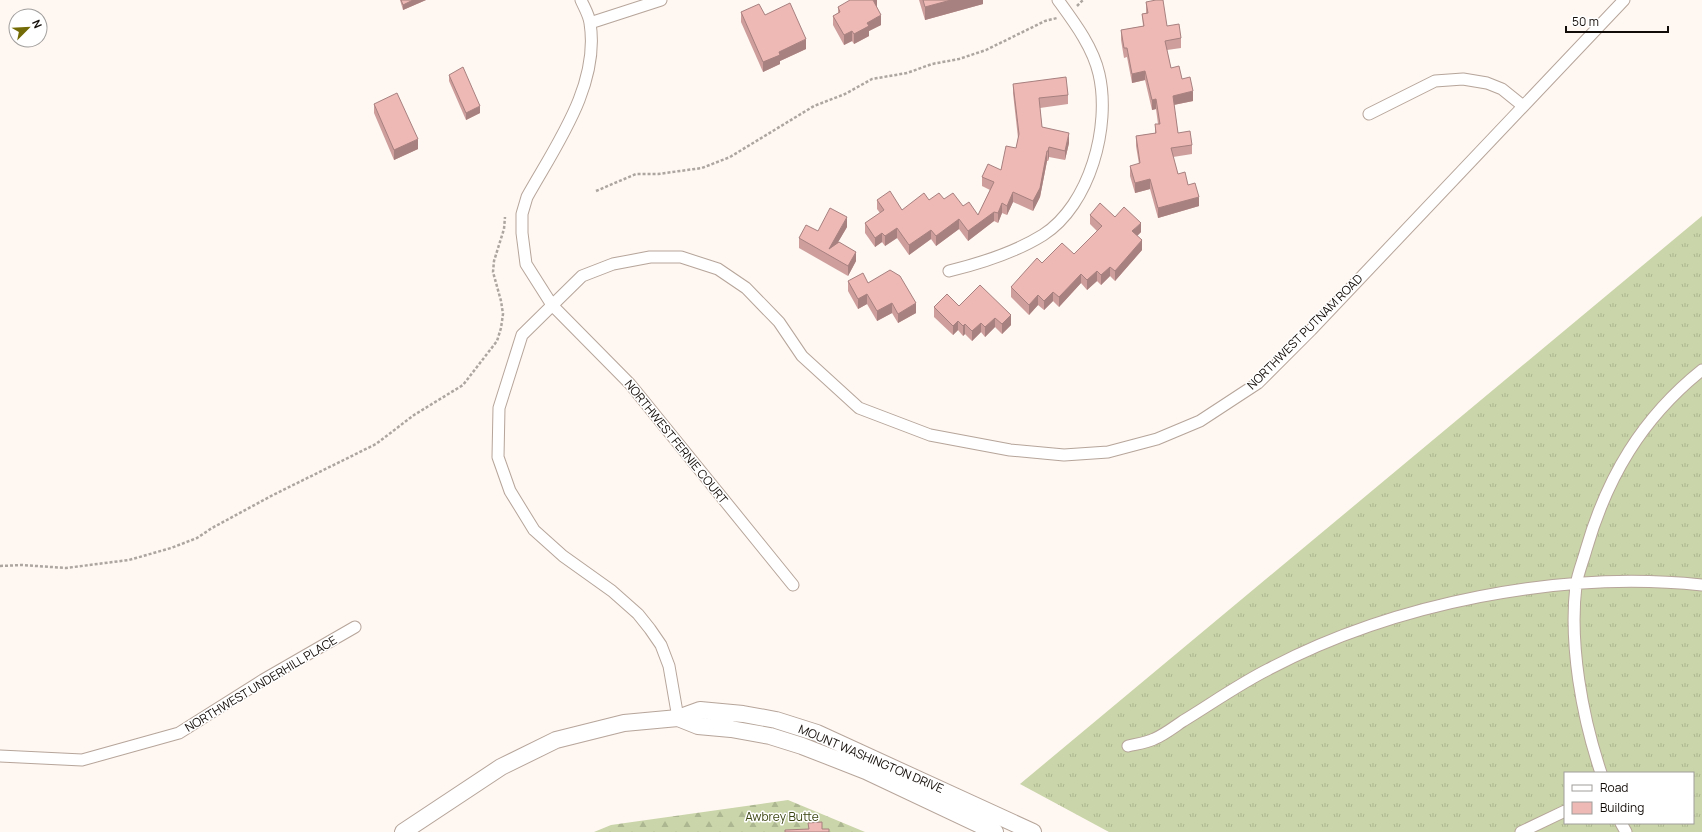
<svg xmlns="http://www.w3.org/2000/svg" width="1702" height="832" viewBox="0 0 1702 832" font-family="Manrope,sans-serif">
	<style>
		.grass { fill: url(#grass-tufts); fill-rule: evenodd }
		.forest { fill: url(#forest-firs) }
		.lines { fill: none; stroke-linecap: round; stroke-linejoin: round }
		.minor-casing { stroke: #b6a59a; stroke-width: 13 }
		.secondary-casing { stroke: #b6a59a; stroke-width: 18 }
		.path { stroke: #aca5a0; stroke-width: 2.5; stroke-dasharray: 3 2; stroke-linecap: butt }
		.minor { stroke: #fff; stroke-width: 11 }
		.secondary { stroke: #fff; stroke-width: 16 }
		.wall { fill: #cd9e9c }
		.shaded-wall { fill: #a7817f }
		.building { fill: #eeb8b5; stroke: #a7817f }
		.labels { text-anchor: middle; stroke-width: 3; stroke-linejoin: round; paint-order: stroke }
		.street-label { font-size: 12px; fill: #120c08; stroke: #fff }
		.park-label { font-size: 12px; fill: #3a4411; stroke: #fff }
	</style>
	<defs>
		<pattern id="grass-tufts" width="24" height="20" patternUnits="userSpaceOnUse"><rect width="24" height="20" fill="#cad5a9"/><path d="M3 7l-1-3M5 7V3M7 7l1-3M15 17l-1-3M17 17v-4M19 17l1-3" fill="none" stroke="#acb690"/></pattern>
		<pattern id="forest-firs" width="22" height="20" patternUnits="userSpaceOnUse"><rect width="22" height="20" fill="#cad5a9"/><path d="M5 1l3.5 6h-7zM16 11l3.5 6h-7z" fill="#acb690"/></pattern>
	</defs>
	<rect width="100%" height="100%" fill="#fff7f2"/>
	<path class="grass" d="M1702,216V832H1109L1020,784ZM1565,773H1693V823H1565Z"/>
	<path class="forest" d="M788,800L865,832H594L611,825Z"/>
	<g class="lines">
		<defs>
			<path id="minor" d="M581,0C584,7 589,15 590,23C600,85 556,145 527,197L522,214V233L526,264L552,305L630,384L793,585
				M590,23L661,0
				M1369,114L1435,81L1463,79L1487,83L1502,89L1523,106
				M949,271C982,263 1014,253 1043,235C1090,205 1111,126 1099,74C1093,47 1074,22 1058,0
				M678,718L669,666L661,645L650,629L638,614L612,591L563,556L534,530L510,491L498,457L499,408L522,335L582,276L613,264L650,257H681L718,269L746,288L779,322L802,356L859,408L930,435L1010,450L1064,455L1108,452L1157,439L1200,421L1258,383L1311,330L1624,0
				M1128,746C1136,744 1146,743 1154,739C1164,735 1174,727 1183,721C1211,704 1239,684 1269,669C1394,603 1561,570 1702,585
				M0,756L82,760L179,733L263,680L355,627
				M1601,773C1582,716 1569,645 1576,585C1578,573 1583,561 1586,550C1607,477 1642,418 1702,370
				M1621,823L1626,832
				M1521,832L1565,811"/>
			<path id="secondary" d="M678,718L698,726L731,729L770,736L802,746L866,771L995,832
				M403,832L501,767L556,740L624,723L678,718L700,710L743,714L776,720L817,733L1033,832"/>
		</defs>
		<use href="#minor" class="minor-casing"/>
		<use href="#secondary" class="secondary-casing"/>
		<path class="path" d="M1077,6L1083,0
			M596,191L636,174H658L702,168L730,157L814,106L845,94L872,79L907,73L932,64L959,59L986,50L1045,21L1057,18
			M0,566L22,565L66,568L129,560L171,548L197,538L212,528L273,495L376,444L414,415L463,385L497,341L501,328L503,314L501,301L493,272L494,261L504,229L505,217"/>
		<use href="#minor" class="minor"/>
		<use href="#secondary" class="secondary"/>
	</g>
	<path class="wall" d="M400,0H426L403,10Z
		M877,0V8L881,25L869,31V36L854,44L852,41L844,45L833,25V16L838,13V7Z
		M919,0H983V4L925,20Z
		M1146,2L1167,26L1181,38V48L1167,50L1171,68L1182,79L1193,101L1174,105L1178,133L1192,145V154L1173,157L1178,174L1188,185L1199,206L1158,218L1150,189L1135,193L1130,176V166L1139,164L1136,146V136L1155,133V124H1158L1156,109L1152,110L1145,80L1132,83L1127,57L1124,58L1121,40V30L1143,26L1142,14L1146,13Z
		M741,12L765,15L806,49L780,61V64L763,72L741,22Z
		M449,75L480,113L466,120L449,81Z
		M1013,84L1068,95V104L1040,108L1042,127L1069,143L1065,160L1049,157L1048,161H1047L1040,197L1033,211L1013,202L1007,215L1002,213L998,223L994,221L968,241L959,229L936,246L931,239L909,255L897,238L885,246L882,242L875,247L865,233V223L880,213L877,209V200L902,210L929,200L944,199L963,206L978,215L990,190L982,186V177L1001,170L1016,148L1018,138L1013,93Z
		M374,104L418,149L394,160L374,113Z
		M1090,215L1115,217L1141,232L1137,236L1142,250L1115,281L1110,276L1101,285L1097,281L1087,290L1081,283L1059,307L1053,301L1044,310L1038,305L1029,315L1011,297V287L1042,263L1074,254L1097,231L1090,224Z
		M847,227L838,242L856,261L848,276L799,248V238L818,231Z
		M848,281L868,283L916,313L898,323L892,313L877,321L867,304L858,309L848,291Z
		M980,285L1011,325L1002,334L995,327L985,337L981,332L972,341L965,334L963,336L958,330L953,335L934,317V307L959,306Z"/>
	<path class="shaded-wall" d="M413,0H426L403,10V5Z
		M873,0H877V8Z
		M951,0H983V4L925,20V7Z
		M881,15V25L869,31V36L854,44V34L867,23Z
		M852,31V41L844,45V35Z
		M806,39V49L780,61V64L763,72V62L779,52Z
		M1145,71V80L1132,83V74Z
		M1193,91V101L1173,105V96Z
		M1156,99V109L1152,110V100Z
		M480,106V113L466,120V113Z
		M1069,133V143L1065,160V151Z
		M418,139V149L394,160V150Z
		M1049,147V157L1048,161V151Z
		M1047,151V161L1040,197L1033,211V201Z
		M1150,179V189L1135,193V183Z
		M1013,192V202L1007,215V206Z
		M1199,197V206L1158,218V208Z
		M1002,203V213L998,223V213Z
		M994,212V221L968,241V231Z
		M847,217V227L830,256L829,249Z
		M959,219V229L936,246V236Z
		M1141,223V232L1132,241V231Z
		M897,228V238L885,246V236Z
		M931,230V239L909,255V245Z
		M882,233V242L875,247V238Z
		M1142,240V250L1115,281V271Z
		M856,252V261L848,276V266Z
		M1110,267V276L1101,285V275Z
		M1097,271V281L1087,290V280Z
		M1081,274V283L1059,307V297Z
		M1053,292V301L1044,310V301Z
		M867,294V304L858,309V299Z
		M1038,295V305L1029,315V305Z
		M892,303V313L877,321V311Z
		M916,303V313L898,323V314Z
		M1011,315V325L1002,334V324Z
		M995,318V327L985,337V327Z
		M958,321V330L953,335V326Z
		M981,323V332L972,341V331Z
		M965,324V334L963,336V326Z"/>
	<path class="building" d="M401,0H413L403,5Z
		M850,0H873L881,15L867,23L869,26L854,34L852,31L844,35L833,16L840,12L838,7Z
		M923,0H951L925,7Z
		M1156,0H1163L1167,26L1179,24L1181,38L1165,41L1171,68L1179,66L1182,79L1190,77L1193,91L1173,96L1178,133L1190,131L1192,145L1171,148L1178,174L1185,172L1188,185L1195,183L1199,197L1158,208L1150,179L1135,183L1130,166L1140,163L1136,136L1156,133L1155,124H1160L1156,99L1152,100L1145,71L1132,74L1127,48H1124L1121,30L1144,26L1142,14L1148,13L1146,2Z
		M790,3L806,39L779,52L780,55L763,62L741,12L759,4L765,15Z
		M463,67L480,106L466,113L449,75Z
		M1066,77L1068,95L1039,98L1042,127L1069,133L1065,151L1049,147L1048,151H1047L1040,188L1033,201L1013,192L1007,206L1002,203L998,213L994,212L968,231L959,219L936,236L931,230L909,245L897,228L885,236L882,233L875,238L865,223L884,210L877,200L890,191L902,210L924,193L929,200L939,193L944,199L953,193L963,206L969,202L978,215L994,182L982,177L988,164L1001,170L1006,146L1016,148L1019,134L1013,84Z
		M397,93L418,139L394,150L374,104Z
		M1100,203L1115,217L1124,207L1141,223L1132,231L1142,240L1115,271L1110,267L1101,275L1097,271L1087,280L1081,274L1059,297L1053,292L1044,301L1038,295L1029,305L1011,287L1037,258L1042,263L1062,243L1074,254L1102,226L1090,215Z
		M830,208L847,217L829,249L839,242L856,252L848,266L799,238L806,225L818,231Z
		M890,270L900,276L916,303L898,314L892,303L877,311L867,294L858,299L848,281L863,273L868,283Z
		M980,285L1011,315L1002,324L995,318L985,327L981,323L972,331L965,324L963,326L958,321L953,326L934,307L947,294L959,306Z
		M822,822V829H829V832H785V830L809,829L808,823Z"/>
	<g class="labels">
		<g class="street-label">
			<text transform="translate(1305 332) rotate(-45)" y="4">NORTHWEST PUTNAM ROAD</text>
			<text transform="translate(676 442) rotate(51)" y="4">NORTHWEST FERNIE COURT</text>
			<text transform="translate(261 684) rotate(-31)" y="4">NORTHWEST UNDERHILL PLACE</text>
			<text transform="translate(871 759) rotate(23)" y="4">MOUNT WASHINGTON DRIVE</text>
		</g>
		<g class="park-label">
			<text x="782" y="821">Awbrey Butte</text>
		</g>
	</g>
	<rect x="1564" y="772" width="130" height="52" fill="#ffffff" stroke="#a09e9c"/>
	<rect x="1572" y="785" width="20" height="6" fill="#ffffff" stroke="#a09e9c"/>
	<text x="1600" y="792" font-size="12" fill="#120c08">Road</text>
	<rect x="1572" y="802" width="20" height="12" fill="#eeb8b5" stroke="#a09e9c"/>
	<text x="1600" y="812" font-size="12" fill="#120c08">Building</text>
	<g transform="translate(28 28) rotate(66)"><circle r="19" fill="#ffffff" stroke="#a09e9c"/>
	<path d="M0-3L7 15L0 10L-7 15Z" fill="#736b05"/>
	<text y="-6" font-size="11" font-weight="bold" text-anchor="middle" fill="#120c08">N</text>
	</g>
	<path d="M1566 26v6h102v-6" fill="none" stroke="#120c08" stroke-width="2"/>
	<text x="1572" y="26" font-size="12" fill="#120c08" stroke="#ffffff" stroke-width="3" paint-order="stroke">50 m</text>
</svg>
